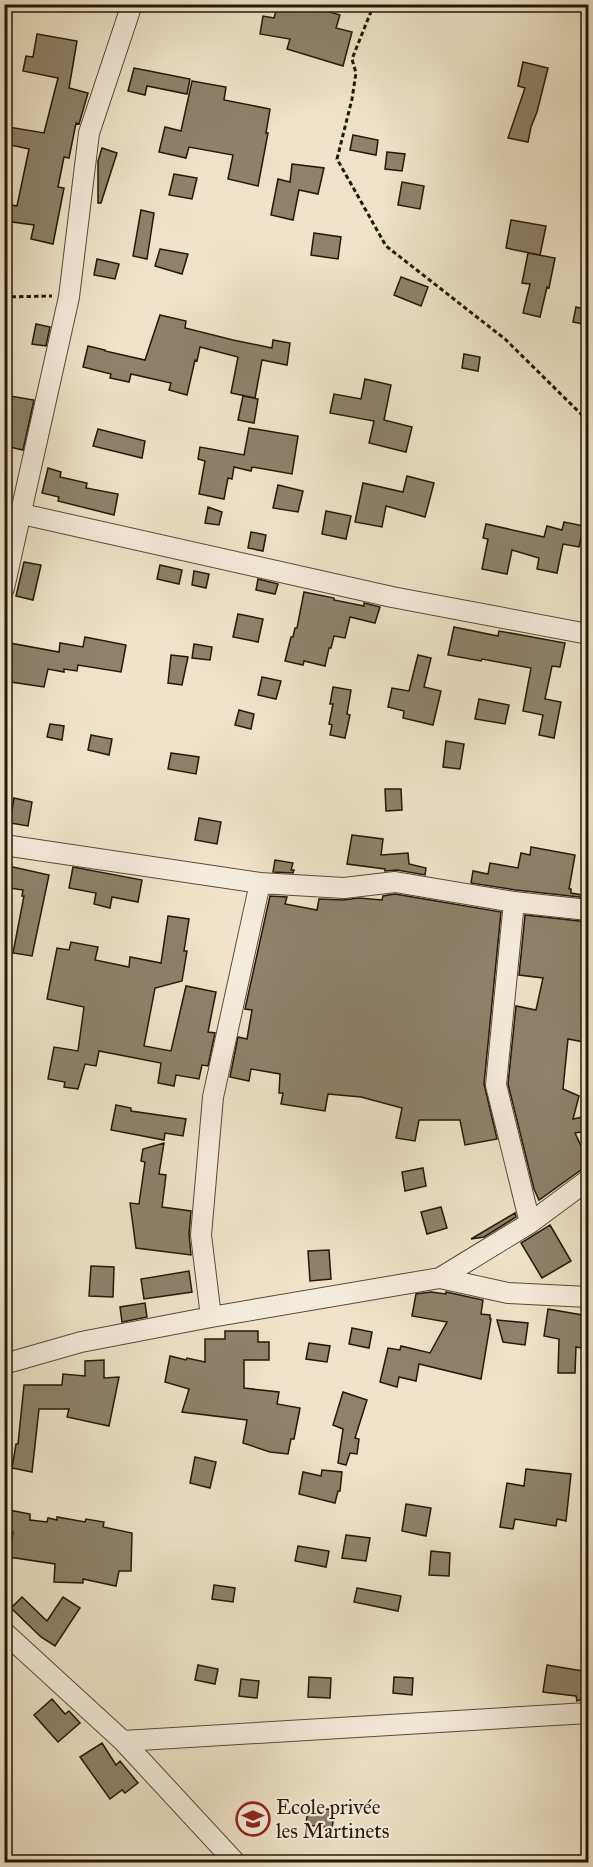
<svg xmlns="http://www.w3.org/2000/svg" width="593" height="1867" viewBox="0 0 593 1867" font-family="'IM FELL Great Primer',serif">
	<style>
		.building { fill: #8e826b; stroke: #251706; stroke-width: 1.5 }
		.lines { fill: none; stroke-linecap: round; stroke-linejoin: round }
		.minor-casing { stroke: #584a37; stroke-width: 22 }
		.path { stroke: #251706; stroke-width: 3; stroke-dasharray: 4.5 3; stroke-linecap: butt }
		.minor { stroke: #f5eddc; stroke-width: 20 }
		.labels { text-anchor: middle; stroke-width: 4.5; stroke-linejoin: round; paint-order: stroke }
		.poi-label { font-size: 21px; fill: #251706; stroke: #f5eddc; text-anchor: start }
	</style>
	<rect width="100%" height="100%" fill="#efe4c9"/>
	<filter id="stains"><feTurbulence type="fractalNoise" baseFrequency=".00333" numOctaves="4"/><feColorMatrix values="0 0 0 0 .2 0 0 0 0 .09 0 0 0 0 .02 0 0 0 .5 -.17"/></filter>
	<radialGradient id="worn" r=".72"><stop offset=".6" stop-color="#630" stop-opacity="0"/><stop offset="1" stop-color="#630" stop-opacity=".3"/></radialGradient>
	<path class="building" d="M278,4H302L340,15L336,28L352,32L343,66L287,49L290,39L260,34L263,16L274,18Z
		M37,34L77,41L69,88L88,93L79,124L76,123L69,158L64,157L58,187L64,188L53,244L31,239L34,225L5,221L7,204L17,206L29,149L6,144L9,127L44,133L58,78L23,71L26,56L33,57Z
		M523,62L548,68L537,112L531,127L528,142L508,138L525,88L518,86Z
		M134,68L190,79L187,94L147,86L145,95L128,91Z
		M192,81L226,87L224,100L270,109L266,133H268L258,186L228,179L233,155L189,147L186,158L159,152L165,127L181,131Z
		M353,135L378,140L376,155L350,150Z
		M102,148L117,153L101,203H98V161Z
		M387,152L405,154L402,171L385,169Z
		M292,164L324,168L318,194L299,190L293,220L271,215L278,179L290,182Z
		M174,174L197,178L192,199L169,195Z
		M402,182L424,186L420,209L398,205Z
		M141,210L154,213L147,259L133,256Z
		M511,220L546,226L540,255L506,248Z
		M314,233L341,237L338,259L311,255Z
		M160,249L188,254L182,274L155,266Z
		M528,253L555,258L549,288L547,287L540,317L523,313L530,284L522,283Z
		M97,259L119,264L115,279L94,275Z
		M401,277L428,287L421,306L394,295Z
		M576,307L588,310V325L573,322Z
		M160,315L186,321L185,328L233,340L272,348L273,340L290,343L287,365L262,360L255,398L231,393L238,357L200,347L197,361L195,360L187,395L169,390L171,383L131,374L129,382L110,378L111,374L83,367L88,346L105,350V351L145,360Z
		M36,324L50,327L46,346L32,344Z
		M464,354L480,357L478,371L462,368Z
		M365,379L391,385L384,420L412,427L406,452L369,443L374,421L330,413L334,394L361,399Z
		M4,395L34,400L23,450L5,446L8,432L4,431Z
		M243,396L258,399L254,423L238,420Z
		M249,428L298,436L292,474L252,467L251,471L234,467L232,479L228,478L224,499L199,494L205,461L198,459L200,447L244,455Z
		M98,429L145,441L142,458L93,446Z
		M48,468L61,472L60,477L87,483L86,488L118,494L114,515L58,501L59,497L42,493Z
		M407,476L434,483L425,517L386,506L382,527L355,522L363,483L403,492Z
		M278,485L303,491L298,512L273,508Z
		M208,507L222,512L219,525L205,523Z
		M326,511L351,516L346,539L322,534Z
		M564,522L584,526L579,547L563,544L557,573L537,569L539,558L512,550L507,574L482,569L488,539L483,538L486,524L544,537L547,526L562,530Z
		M251,532L266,535L263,551L248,548Z
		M24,562L41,565L33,600L16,596Z
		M160,565L182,570L179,584L157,579Z
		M194,571L209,574L206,588L192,585Z
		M258,579L278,584L275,594L256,590Z
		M304,592L334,598V600L364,606V603L380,607L375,623L350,617L345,638L334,636L331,648H329L325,666L304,661L303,665L285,661L291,637H293L295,628H297Z
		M238,614L263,619L258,642L233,637Z
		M454,627L498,636L499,631L565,643L560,667L552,666L545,699L561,702L554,738L539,735L543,715L523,711L531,668L482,659L481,661L448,655Z
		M85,637L126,645L121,672L78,665L77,671L64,669V672L48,669L44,687L4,681V642L59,652L60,643L83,647Z
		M194,644L212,647L210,660L192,658Z
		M171,655L188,657L182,685L168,683Z
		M418,655L431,658L424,687L441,691L433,725L403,718L404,711L388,707L392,688L409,691Z
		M262,677L281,681L276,699L258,695Z
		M333,687L351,690L347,714L350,715L345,738L330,735L332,725L329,724L333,704H330Z
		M479,699L509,705L505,724L475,719Z
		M239,710L254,714L251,729L235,725Z
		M50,724L64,726L62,740L47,737Z
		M91,735L112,739L109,755L88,750Z
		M446,741L464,744L460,769L443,767Z
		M171,753L199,757L196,774L168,769Z
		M385,789H401L402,810L386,811Z
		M14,798L32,802L28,826L10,823Z
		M199,818L221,822L217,844L195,840Z
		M352,835L383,839L381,855L408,853L409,864L426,868L425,875L397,870L385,871V869L347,864Z
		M531,847L575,855L569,889H571V893L588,896V898L516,890L471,883L473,871L488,874L490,863L518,868L521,853L530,855Z
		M275,860L293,863L291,870H294L293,873L273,872Z
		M4,865L49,875L32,956L13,953L24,896H22L23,890L4,887Z
		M73,867L142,880L138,902L112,897L110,908L94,904L96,893L69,888Z
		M395,894L501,912L484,1084L497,1139L465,1145L460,1120H419L415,1141L396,1138L402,1108L361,1097L328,1094L325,1111L281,1104L283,1093H279L280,1074L251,1069L249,1081L230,1077L238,1037L247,1039L252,1010L245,1009L270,896L287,897L285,904L317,910L319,899L343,900L359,898L382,900L383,896Z
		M525,915L588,922V1039L584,1038V1042L568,1039L563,1089L579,1096L573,1119L583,1117L586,1131L575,1133L588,1161V1168L581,1170L539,1200L534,1189L508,1084L516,1006L536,1010L543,978L519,975Z
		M168,916L189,919L184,951H187L182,981L155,988L144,1046L171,1051L186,986L216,992L208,1032L215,1033L208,1066L202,1065L199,1079L176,1075L174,1086L158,1083L161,1063L99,1051L96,1066L85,1064L78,1089L64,1087L65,1082L48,1079L54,1047L78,1051L84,1007L47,999L57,948L69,950L71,942L98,947L95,960L129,967L130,957L161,963Z
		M116,1105L131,1108V1111L186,1119L183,1136L165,1133L164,1140L111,1130Z
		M164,1143L159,1174L166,1175L162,1207L191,1211L189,1234L191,1255L136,1248L130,1203L139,1204L145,1162L141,1161L143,1149Z
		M423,1168L426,1186L405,1191L402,1172Z
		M441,1207L447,1228L427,1234L421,1212Z
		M515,1213L516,1217L484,1237L471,1239Z
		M550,1225L571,1261L542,1278L521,1243Z
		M329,1250L331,1279L310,1281L308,1251Z
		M91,1266L114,1267L113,1297L89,1296Z
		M189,1271L192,1292L144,1299L141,1279Z
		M431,1292L446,1294V1292L483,1300L481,1314L490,1315V1319H491L481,1379L419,1364L416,1381L399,1377L397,1387L380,1382L388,1348L400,1350L401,1346L430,1353L447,1322L412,1316L416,1294Z
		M145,1303L147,1317L122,1322L120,1307Z
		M548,1309L588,1316V1349L576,1347L575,1373H558L559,1339L544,1336Z
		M497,1320L528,1323L525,1345L503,1342Z
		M352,1328L372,1332L369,1348L349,1344Z
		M225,1331H258V1342H269V1360H244V1388L279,1392L277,1404L300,1408L294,1439H291L288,1454L270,1452L243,1443L247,1420L182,1412L189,1389L165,1382L170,1356L186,1360L187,1358L205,1362V1339H225Z
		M309,1343L330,1346L327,1362L306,1359Z
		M104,1360V1378L119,1377L109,1426L67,1417L69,1409H39L32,1472L12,1468L16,1444H18L24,1385H62L63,1374L85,1376V1361Z
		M343,1392L367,1400L355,1438L359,1439L357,1454L350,1453L346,1465L338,1463L343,1429L333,1425Z
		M195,1457L216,1462L210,1488L190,1483Z
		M526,1469L571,1474L566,1521L557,1519L556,1526L515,1519L513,1529L500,1527L507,1483L524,1486Z
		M322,1470L342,1472L340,1491H338L335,1503L299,1494L303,1472L321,1476Z
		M406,1504L431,1508L426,1536L402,1531Z
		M4,1509L30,1514V1520L47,1522L48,1518L57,1520V1517L85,1522L86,1519L104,1522L103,1527L132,1533L131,1571H119L116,1586L83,1579V1583L54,1582L55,1564L9,1557L13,1532L4,1529Z
		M346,1535L370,1538L366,1561L342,1558Z
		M298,1546L329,1551L326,1567L295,1561Z
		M431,1551L450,1553L449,1576L429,1575Z
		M214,1585L235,1588L233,1602L212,1599Z
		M357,1588L401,1596L398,1611L354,1602Z
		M22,1597L47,1621L63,1597L80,1608L55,1646L41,1637L11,1608Z
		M198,1665L218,1669L215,1684L195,1680Z
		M547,1665L588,1672V1697L577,1701L576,1696L543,1692Z
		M309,1677L331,1678L330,1698L308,1697Z
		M394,1677L413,1678L412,1695L393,1693Z
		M241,1679L259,1681L257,1698L239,1696Z
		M52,1699L65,1714L69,1711L80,1723L58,1742L34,1715Z
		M102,1743L116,1765L120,1761L138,1783L125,1793L122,1790L110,1799L80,1757Z
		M308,1807L335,1810L332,1828L306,1825Z"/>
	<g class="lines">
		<defs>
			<path id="minor" d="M22,514L392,597L588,634
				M4,588L69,297L89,133L132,4
				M4,845L260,883
				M514,902L496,1085L530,1223
				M440,1278L508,1293L588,1297
				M211,1317L201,1235L213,1097L260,883L344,888L395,882L514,902L588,910
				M4,1364L81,1342L211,1317L440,1278L530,1223L588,1180
				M4,1632L123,1741L235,1862
				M123,1741L588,1713"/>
		</defs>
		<use href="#minor" class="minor-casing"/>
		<path class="path" d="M374,4L352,59L356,73L352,99L337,159L386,246L505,339L583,416L588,446
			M4,297L52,296"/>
		<use href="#minor" class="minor"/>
	</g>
	<defs>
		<symbol id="school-ring" viewBox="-11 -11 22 22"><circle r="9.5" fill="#f5eddc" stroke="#8f2418" stroke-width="1.5"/><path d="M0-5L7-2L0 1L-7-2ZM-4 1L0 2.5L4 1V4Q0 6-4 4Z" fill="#8f2418"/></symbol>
	</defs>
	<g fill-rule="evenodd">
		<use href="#school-ring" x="234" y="1800" width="38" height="38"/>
	</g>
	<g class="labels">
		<g class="poi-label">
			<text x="276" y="1814">Ecole privée<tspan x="276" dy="24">les Martinets</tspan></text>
		</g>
	</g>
	<rect width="593" height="1867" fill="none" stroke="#efe4c9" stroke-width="24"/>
	<rect x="6" y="6" width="581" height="1855" fill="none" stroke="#251706" stroke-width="3"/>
	<rect x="12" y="12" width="569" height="1843" fill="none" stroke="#251706" stroke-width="1.5"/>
	<rect width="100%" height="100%" filter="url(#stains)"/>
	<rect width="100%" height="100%" fill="url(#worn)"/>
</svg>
